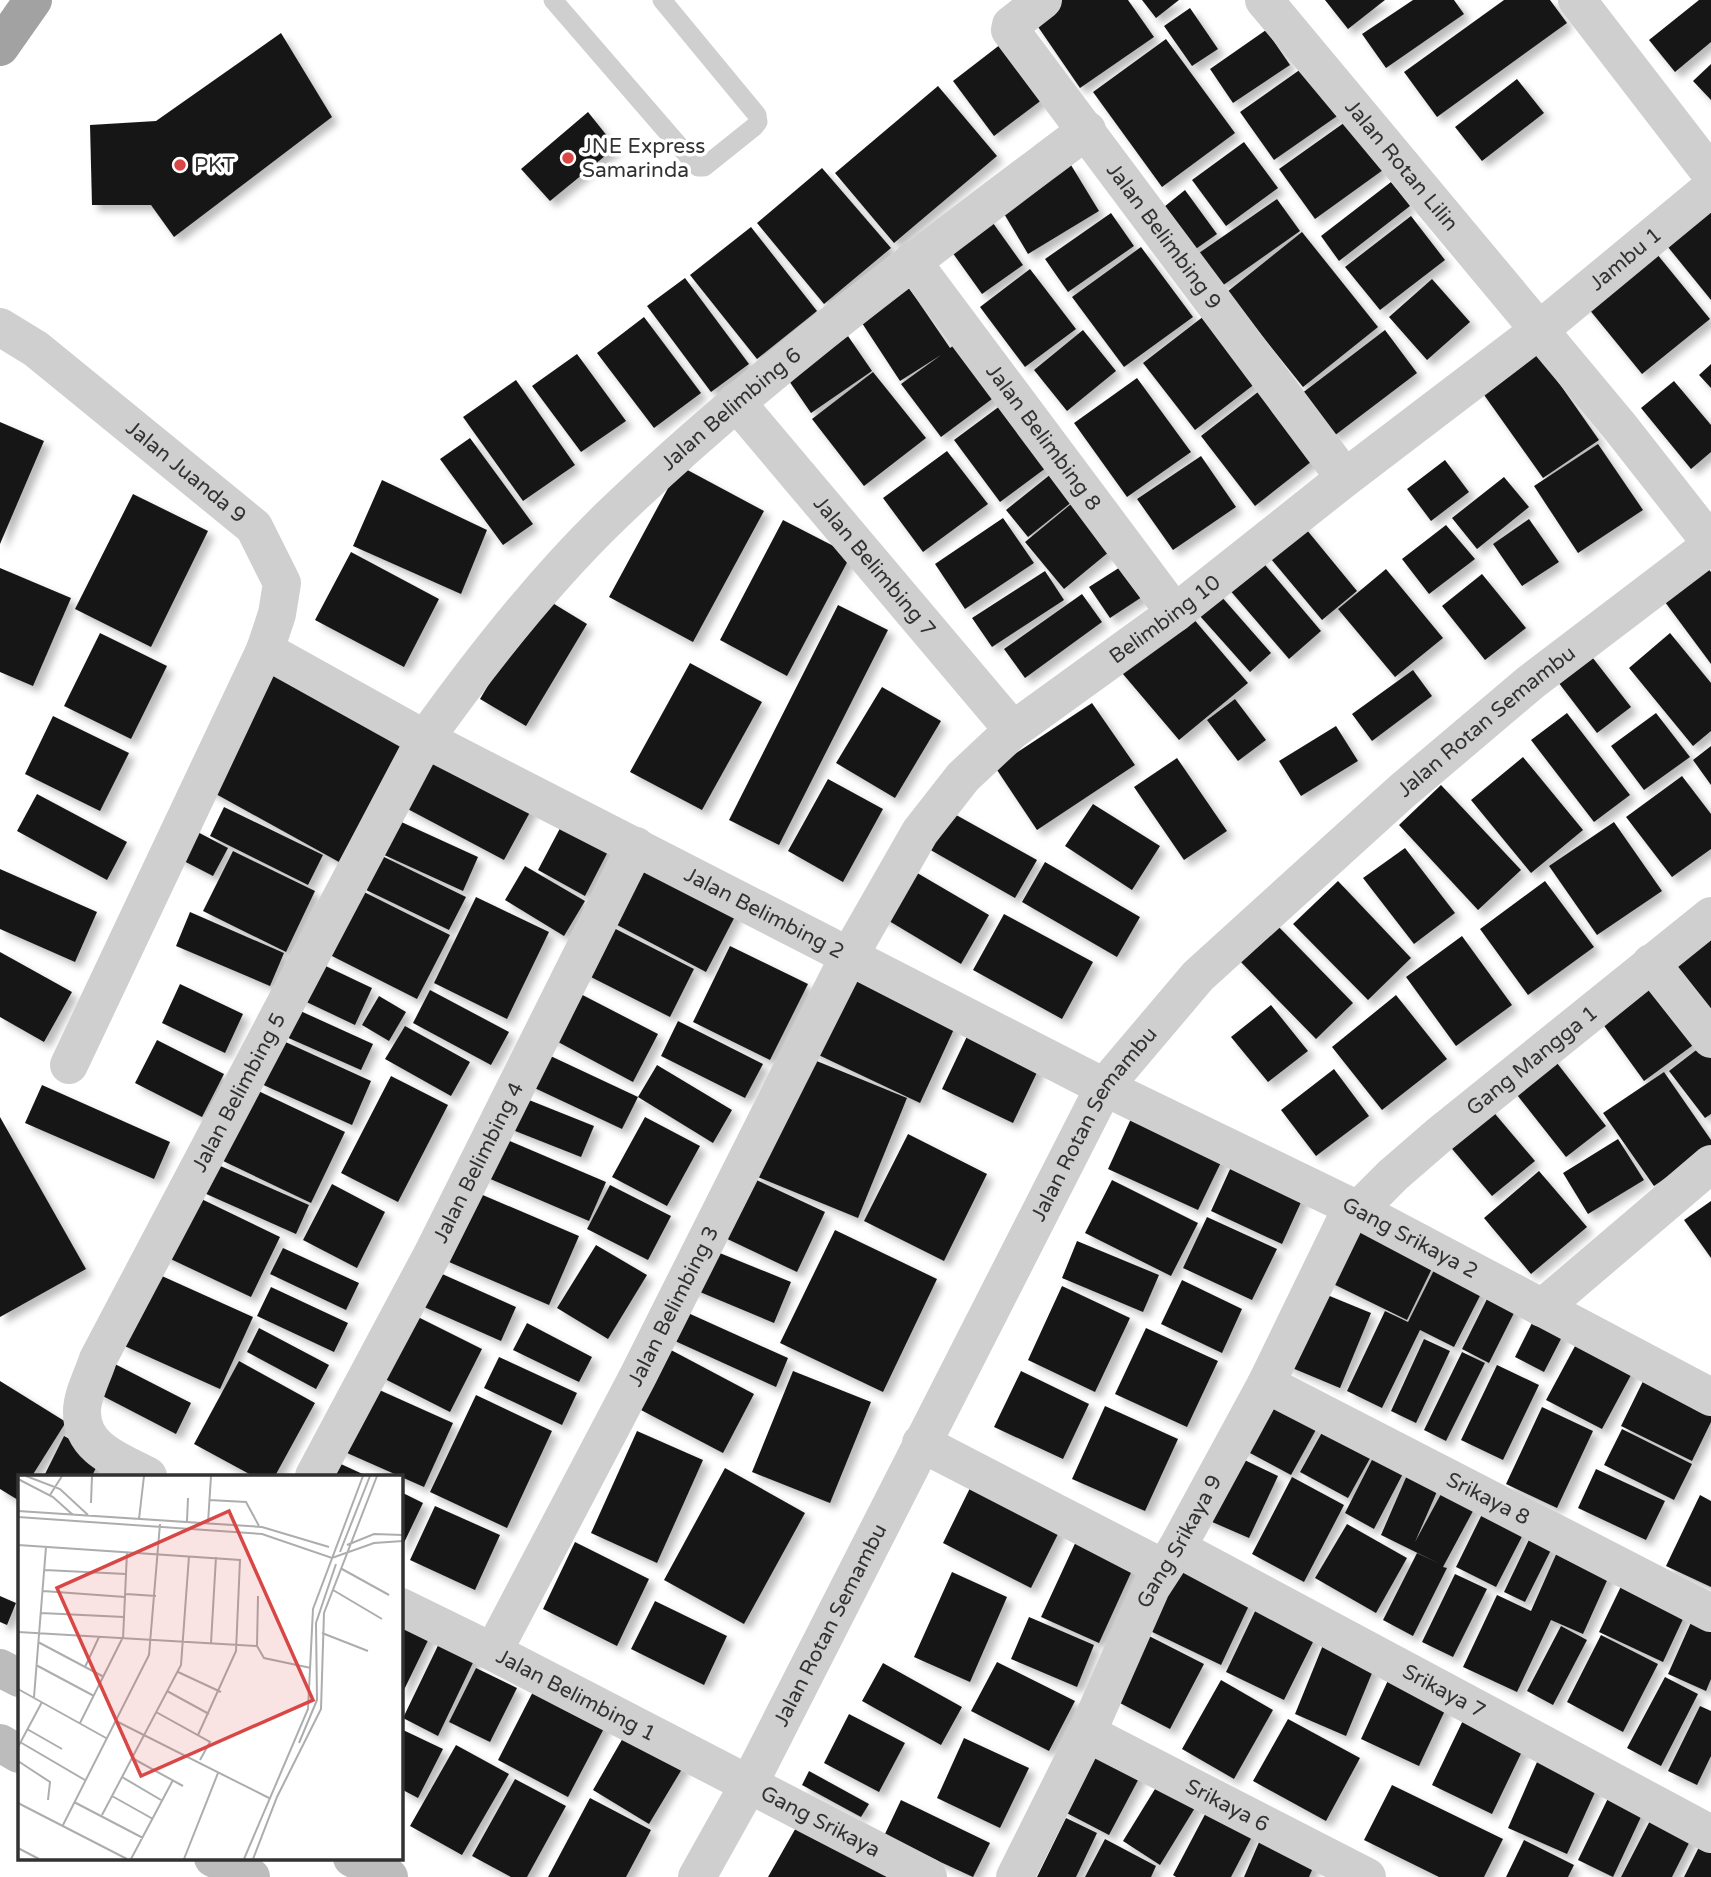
<svg xmlns="http://www.w3.org/2000/svg" width="1711" height="1877" viewBox="0 0 1711 1877" font-family="'Varela Round',sans-serif">
	<style>
		.building { fill: #191919; filter: url(#shadow) }
		.lines { fill: none; stroke-linecap: round; stroke-linejoin: round }
		.service { stroke: #cfcfcf; stroke-width: 19 }
		.minor { stroke: #cfcfcf; stroke-width: 38 }
		.secondary { stroke: #bcbcbc; stroke-width: 38 }
		.trunk { stroke: #a2a2a2; stroke-width: 38 }
		.poi-dot { fill: #d84745; stroke: #fff; stroke-width: 2.5 }
		.labels { text-anchor: middle; stroke-width: 7; stroke-linejoin: round; paint-order: stroke }
		.poi-label { font-size: 21px; fill: #323232; stroke: #fff; text-anchor: start }
		.street-label { font-size: 21px; fill: #323232; stroke: #fff }
		.inset-road { fill: none; stroke: #adadad; stroke-width: 2 }
		.view { fill: #d84745; fill-opacity: 0.15; stroke: #d84745; stroke-width: 3.5 }
		.inset-edge { fill: none; stroke: #323232; stroke-width: 3.5 }
	</style>
	<defs>
		<filter id="shadow"><feDropShadow dx="6" dy="6" stdDeviation="3.5" flood-color="#0004"/></filter>
	</defs>
	<rect width="100%" height="100%" fill="#fff"/>
	<path class="building" d="M1058,0H1128L1154,37L1080,88L1032,18Z
		M1142,0H1179L1156,18Z
		M1325,0H1385L1348,29Z
		M1413,0H1454L1464,14L1386,68L1362,34Z
		M1504,0H1550L1567,23L1437,117L1404,72Z
		M1699,0H1711V42L1675,72L1649,40Z
		M1190,8L1218,49L1192,66L1164,26Z
		M1266,30L1290,65L1233,103L1210,69Z
		M281,33L332,117L174,237L151,205H92L90,125L156,121Z
		M1166,39L1235,133L1162,187L1093,92Z
		M1001,44L1043,99L994,136L953,81Z
		M1308,64L1343,112L1274,160L1240,112Z
		M1711,64V100L1693,81Z
		M1517,79L1544,113L1482,161L1455,127Z
		M938,86L997,156L894,243L835,173Z
		M588,112L616,147L550,201L521,169Z
		M1348,120L1383,170L1315,219L1279,169Z
		M1244,142L1278,188L1226,226L1192,180Z
		M1071,165L1099,211L1028,254L1000,207Z
		M822,168L891,248L824,304L757,223Z
		M1391,182L1410,206L1339,261L1321,236Z
		M1185,190L1217,234L1190,253L1159,211Z
		M1277,199L1300,231L1222,286L1199,253Z
		M1711,199V300L1659,236Z
		M1111,213L1134,246L1068,292L1045,259Z
		M988,216L1023,265L982,294L947,245Z
		M1411,216L1445,260L1380,310L1345,267Z
		M751,227L817,311L757,359L690,275Z
		M1302,232L1378,327L1303,387L1227,292Z
		M1141,247L1193,317L1124,367L1072,297Z
		M1652,248L1710,319L1642,374L1584,303Z
		M1030,269L1076,329L1025,367L980,307Z
		M685,278L749,364L711,392L647,306Z
		M1432,279L1470,322L1427,360L1389,317Z
		M909,288L950,348L964,338L1004,390L941,437L901,384L941,355L900,381L860,320Z
		M1204,316L1256,383L1195,430L1143,363Z
		M644,317L701,393L654,428L597,353Z
		M1083,330L1116,371L1067,411L1034,370Z
		M1385,330L1417,373L1334,436L1301,394Z
		M848,336L872,371L811,413L787,378Z
		M1533,346L1599,440L1543,478L1477,385Z
		M577,354L626,421L581,452L532,386Z
		M1711,364V388L1699,375Z
		M873,372L926,438L864,486L812,419Z
		M1137,378L1191,452L1127,497L1074,423Z
		M516,380L575,465L523,501L463,417Z
		M1674,381L1711,425V452L1691,469L1641,408Z
		M1267,385L1321,454L1255,506L1201,436Z
		M1012,397L1058,459L1000,502L954,440Z
		M0,422L44,441L0,544Z
		M470,438L533,524L503,545L440,459Z
		M1598,444L1643,510L1578,553L1534,486Z
		M947,451L988,504L923,552L883,498Z
		M1201,456L1236,507L1173,550L1137,499Z
		M1445,460L1469,492L1431,521L1407,489Z
		M680,466L764,511L693,642L609,597Z
		M1056,470L1078,497L1028,537L1006,510Z
		M1504,477L1529,507L1477,549L1452,518Z
		M382,480L487,530L461,594L353,546Z
		M133,494L208,531L151,647L75,609Z
		M1082,495L1121,542L1064,589L1025,542Z
		M1003,518L1034,563L965,609L935,564Z
		M1297,518L1357,591L1322,620L1261,547Z
		M1529,519L1559,562L1522,586L1493,544Z
		M783,520L851,555L787,676L720,640Z
		M1446,525L1475,559L1429,594L1402,559Z
		M351,552L439,599L404,667L315,620Z
		M1255,553L1321,631L1289,659L1222,581Z
		M1125,564L1145,595L1110,618L1089,587Z
		M1706,566L1711,572V664L1662,598Z
		M0,568L71,598L33,686L0,672Z
		M1386,569L1443,638L1395,677L1338,609Z
		M1045,571L1064,600L992,647L972,618Z
		M1482,574L1526,628L1485,660L1442,606Z
		M1213,587L1271,653L1250,672L1191,606Z
		M1082,594L1102,622L1025,678L1004,649Z
		M541,596L587,624L526,726L480,699Z
		M838,605L888,630L779,845L729,820Z
		M1186,610L1248,683L1179,740L1117,667Z
		M100,633L167,666L131,739L64,706Z
		M1670,633L1711,683V731L1693,746L1629,668Z
		M1589,653L1631,707L1597,733L1555,678Z
		M275,661L409,735L339,862L205,788Z
		M690,663L762,702L702,810L630,772Z
		M1413,670L1432,696L1372,741L1352,714Z
		M882,687L941,721L895,798L836,763Z
		M1235,699L1266,740L1238,761L1207,720Z
		M1092,703L1135,765L1037,830L995,767Z
		M1567,713L1630,795L1594,822L1531,740Z
		M1656,713L1690,757L1644,790L1611,746Z
		M53,716L129,753L100,811L25,774Z
		M1336,726L1358,761L1301,796L1279,761Z
		M1711,746V785L1693,760Z
		M432,749L535,803L504,860L402,806Z
		M1523,757L1583,830L1531,873L1471,800Z
		M1177,758L1227,831L1184,860L1134,787Z
		M1682,776L1711,814V849L1672,877L1626,817Z
		M828,779L883,809L843,882L788,851Z
		M1441,785L1521,870L1478,910L1399,825Z
		M37,794L127,842L107,880L17,831Z
		M1093,804L1160,846L1132,890L1065,846Z
		M224,807L323,855L308,885L210,836Z
		M949,811L1037,860L1015,898L927,848Z
		M567,815L614,840L585,896L538,870Z
		M397,820L478,857L463,891L382,854Z
		M1614,822L1662,891L1597,935L1549,866Z
		M190,828L228,848L213,876L176,857Z
		M1405,848L1455,913L1414,944L1363,878Z
		M640,850L742,903L706,972L604,918Z
		M233,851L315,891L286,952L203,911Z
		M378,854L466,897L449,930L362,888Z
		M1045,862L1140,917L1117,957L1022,902Z
		M525,866L585,901L564,936L505,900Z
		M907,867L989,915L961,964L879,915Z
		M0,869L97,912L75,962L0,929Z
		M1338,881L1411,958L1368,1000L1293,924Z
		M1545,881L1594,947L1528,995L1480,929Z
		M358,889L450,935L417,999L326,953Z
		M476,897L549,932L507,1019L434,983Z
		M190,912L284,953L270,986L176,946Z
		M1004,914L1093,962L1062,1019L973,970Z
		M1273,921L1353,1003L1316,1039L1236,957Z
		M602,922L694,969L670,1017L577,970Z
		M1462,936L1512,1005L1456,1046L1406,977Z
		M1711,936V1019L1668,963Z
		M730,946L808,984L770,1060L693,1022Z
		M0,952L72,992L44,1042L0,1017Z
		M313,960L372,988L355,1025L296,997Z
		M848,964L960,1016L920,1103L808,1050Z
		M1649,978L1696,1043L1644,1081L1597,1016Z
		M180,984L243,1014L225,1053L162,1023Z
		M569,988L658,1034L633,1082L545,1035Z
		M430,990L509,1032L491,1065L413,1023Z
		M1396,995L1447,1059L1382,1110L1332,1047Z
		M379,996L406,1012L389,1041L362,1025Z
		M1271,1005L1308,1051L1268,1082L1231,1037Z
		M296,1009L373,1044L361,1070L284,1036Z
		M678,1021L763,1064L745,1098L661,1056Z
		M405,1026L470,1062L451,1096L385,1059Z
		M970,1030L1041,1064L1013,1123L942,1089Z
		M279,1039L371,1081L352,1125L259,1083Z
		M157,1040L224,1074L202,1117L135,1083Z
		M1708,1041L1711,1045V1114L1705,1118L1669,1071Z
		M542,1052L638,1097L622,1129L526,1084Z
		M1550,1054L1606,1126L1566,1157L1510,1086Z
		M802,1055L907,1098L858,1218L753,1175Z
		M657,1065L732,1110L713,1143L638,1097Z
		M1334,1069L1369,1116L1316,1156L1281,1110Z
		M1664,1072L1711,1140V1146L1654,1186L1603,1113Z
		M391,1076L448,1105L398,1202L341,1173Z
		M42,1085L170,1142L154,1179L25,1123Z
		M252,1088L345,1132L311,1203L219,1159Z
		M519,1096L594,1126L581,1157L505,1127Z
		M1485,1102L1535,1161L1492,1196L1442,1137Z
		M1135,1110L1226,1152L1198,1210L1108,1169Z
		M0,1117L86,1269L0,1317Z
		M645,1117L700,1146L667,1206L612,1177Z
		M908,1134L987,1174L944,1261L864,1221Z
		M498,1136L606,1182L589,1221L481,1175Z
		M1618,1139L1644,1180L1588,1214L1563,1173Z
		M1236,1156L1307,1189L1282,1244L1211,1211Z
		M216,1164L309,1205L296,1234L204,1193Z
		M1539,1171L1587,1227L1531,1274L1484,1218Z
		M750,1177L825,1212L797,1272L721,1236Z
		M1112,1180L1198,1223L1171,1276L1085,1233Z
		M332,1184L385,1212L357,1268L303,1240Z
		M610,1185L671,1216L648,1260L587,1229Z
		M471,1190L579,1236L549,1305L442,1259Z
		M189,1193L280,1237L251,1297L160,1254Z
		M1711,1201V1258L1684,1220Z
		M1354,1215L1438,1256L1407,1320L1323,1279Z
		M1207,1217L1277,1249L1252,1300L1183,1268Z
		M835,1230L937,1279L883,1392L780,1343Z
		M1077,1241L1159,1275L1143,1312L1062,1278Z
		M596,1245L647,1275L608,1339L557,1308Z
		M705,1247L791,1282L774,1323L688,1287Z
		M283,1248L359,1283L346,1310L270,1274Z
		M1440,1258L1487,1282L1454,1347L1420,1330L1382,1408L1347,1391L1385,1311L1408,1322Z
		M431,1269L516,1307L501,1341L415,1303Z
		M153,1272L253,1317L220,1389L120,1344Z
		M1182,1280L1242,1309L1222,1353L1161,1324Z
		M1062,1286L1130,1318L1095,1392L1028,1360Z
		M271,1287L348,1323L334,1352L257,1316Z
		M1493,1287L1520,1301L1489,1363L1462,1349Z
		M1315,1290L1371,1313L1340,1388L1285,1365Z
		M677,1308L788,1358L776,1387L664,1336Z
		M406,1311L482,1349L450,1412L375,1374Z
		M1534,1319L1564,1333L1544,1372L1515,1357Z
		M527,1323L592,1357L579,1382L513,1350Z
		M259,1328L329,1365L316,1389L247,1352Z
		M1146,1328L1218,1361L1187,1427L1115,1394Z
		M1582,1333L1638,1362L1602,1429L1546,1400Z
		M1424,1339L1450,1351L1416,1423L1391,1411Z
		M671,1350L754,1394L723,1453L639,1409Z
		M1462,1352L1485,1363L1446,1441L1424,1430Z
		M499,1357L577,1393L562,1425L484,1388Z
		M239,1361L315,1403L275,1476H253L194,1444Z
		M111,1362L191,1403L176,1434L95,1392Z
		M1497,1365L1539,1385L1503,1460L1461,1440Z
		M1649,1369L1711,1400V1422L1692,1461L1621,1426Z
		M793,1371L871,1402L830,1503L752,1472Z
		M1021,1371L1089,1404L1063,1459L994,1427Z
		M0,1381L66,1422L32,1476H19L18,1500L0,1489Z
		M366,1384L453,1423L424,1487L338,1449Z
		M1270,1387L1323,1417L1291,1475L1237,1446Z
		M476,1395L552,1431L507,1528L430,1492Z
		M1105,1406L1178,1439L1145,1511L1072,1479Z
		M1542,1407L1593,1431L1557,1508L1506,1484Z
		M1330,1418L1378,1444L1348,1498L1300,1472Z
		M1622,1429L1692,1464L1674,1500L1604,1465Z
		M637,1431L703,1460L657,1563L591,1533Z
		M64,1436L102,1456L92,1476H44Z
		M1378,1448L1408,1464L1374,1529L1345,1513Z
		M1232,1454L1278,1476L1249,1538L1203,1518Z
		M330,1459L367,1476H321Z
		M1411,1466L1442,1480L1415,1542L1448,1481L1480,1498L1443,1567L1447,1568L1413,1636L1383,1620L1417,1553L1440,1564L1381,1535Z
		M725,1468L805,1513L744,1624L664,1580Z
		M1596,1469L1665,1501L1646,1540L1578,1508Z
		M1292,1477L1344,1505L1304,1582L1252,1554Z
		M972,1484L1061,1528L1031,1588L943,1543Z
		M401,1492L423,1503L401,1549Z
		M1700,1495L1711,1501V1587L1666,1566Z
		M1489,1500L1530,1521L1496,1587L1456,1567Z
		M435,1506L500,1535L475,1590L410,1560Z
		M1347,1524L1407,1558L1376,1613L1315,1578Z
		M1536,1525L1558,1536L1525,1602L1504,1592Z
		M1078,1537L1135,1564L1099,1643L1041,1617Z
		M1562,1541L1614,1565L1583,1634L1551,1620L1517,1692L1463,1667L1497,1595L1531,1611Z
		M575,1542L649,1579L617,1646L543,1609Z
		M1176,1560L1253,1597L1221,1665L1144,1628Z
		M952,1572L1007,1597L970,1682L914,1657Z
		M1455,1574L1487,1589L1453,1657L1422,1642Z
		M1627,1574L1690,1604L1663,1662L1599,1632Z
		M0,1596L16,1603L7,1625L0,1622Z
		M655,1601L727,1636L704,1685L631,1649Z
		M1258,1605L1317,1634L1284,1700L1226,1672Z
		M1697,1609L1711,1615V1679L1706,1691L1668,1674Z
		M401,1611L436,1624L401,1696Z
		M1029,1617L1094,1645L1077,1687L1011,1659Z
		M1561,1626L1587,1640L1553,1705L1527,1691Z
		M445,1631L480,1648L438,1736L403,1718Z
		M1601,1635L1658,1664L1623,1732L1567,1702Z
		M1149,1636L1204,1664L1170,1729L1116,1701Z
		M1325,1640L1377,1661L1346,1736L1295,1714Z
		M997,1662L1075,1701L1049,1751L971,1711Z
		M883,1663L962,1707L941,1745L862,1701Z
		M476,1668L517,1688L490,1742L449,1722Z
		M1390,1676L1448,1704L1419,1766L1361,1739Z
		M1665,1677L1698,1694L1661,1766L1627,1748Z
		M539,1680L610,1717L568,1797L498,1760Z
		M1221,1680L1273,1710L1234,1779L1182,1749Z
		M1700,1706L1711,1711V1756L1697,1785L1668,1771Z
		M1467,1712L1527,1741L1492,1814L1432,1785Z
		M849,1714L905,1743L879,1792L824,1763Z
		M1288,1719L1360,1758L1326,1821L1253,1781Z
		M631,1724L688,1759L649,1824L593,1790Z
		M401,1729L443,1749L418,1798L401,1789Z
		M964,1738L1029,1768L1000,1828L937,1798Z
		M1095,1741L1145,1767L1109,1835L1059,1809Z
		M456,1745L509,1774L462,1855L410,1826Z
		M1541,1753L1601,1779L1567,1854L1508,1828Z
		M809,1771L869,1804L861,1817L802,1785Z
		M1163,1776L1201,1798L1160,1865L1123,1841Z
		M515,1779L566,1806L527,1877H511L472,1856Z
		M1392,1785L1503,1839L1484,1877H1439L1364,1840Z
		M1613,1788L1647,1804L1613,1877L1578,1860Z
		M590,1798L651,1830L626,1877H548Z
		M901,1800L990,1843L973,1877L884,1836Z
		M1212,1801L1258,1825L1231,1877H1176L1173,1875Z
		M1656,1809L1696,1829L1672,1877H1621Z
		M802,1817L909,1877H768Z
		M1066,1818L1097,1833L1076,1877H1037Z
		M1263,1833L1318,1856L1309,1877H1244Z
		M1704,1837L1711,1841V1877H1684Z
		M1105,1839L1156,1866L1151,1877H1085Z
		M1524,1840L1574,1865L1568,1877H1506Z"/>
	<g class="lines">
		<path class="service" d="M553,0L694,163L698,167H704L754,127L758,122L757,115L662,0"/>
		<g class="minor">
			<path id="s1" d="M1043,0L1011,25L1010,30L1345,478"/>
			<path id="s2" d="M1264,0L1620,427L1711,543"/>
			<path d="M1577,0L1711,174"/>
			<path id="s3" d="M912,261L1175,613"/>
			<path id="s4" d="M0,327L36,349L254,527L282,583L277,614L265,650L425,739L1104,1087L1352,1207L1711,1397"/>
			<path id="s5" d="M736,402L1013,730"/>
			<path d="M1651,963L1711,1039"/>
			<path d="M69,1065L265,650"/>
			<path id="s6" d="M1357,1211L1393,1175L1438,1136L1711,916"/>
			<path d="M1542,1308L1711,1164"/>
			<path id="s7" d="M1266,1384L1711,1613"/>
			<path d="M921,1443L1163,1568"/>
			<path id="s8" d="M148,1476C120,1461 81,1449 82,1411C82,1395 93,1375 98,1359L425,739C480,662 545,579 614,513C761,372 925,252 1087,130"/>
			<path id="s9" d="M314,1476L433,1253L636,846"/>
			<path id="s10" d="M1177,1548L1711,1834"/>
			<path id="s11" d="M401,1607L493,1652L928,1877"/>
			<path id="s12" d="M493,1652L638,1376L848,958L920,832L963,777L1013,730L1175,613L1345,478L1538,331L1711,188"/>
			<path id="s13" d="M1087,1733L1367,1877"/>
			<path id="s14" d="M697,1877L749,1784L1104,1087L1198,976L1401,792L1531,682L1711,545"/>
			<path id="s15" d="M1015,1877L1087,1733L1151,1588L1177,1548L1266,1384L1352,1207"/>
		</g>
		<path class="secondary" d="M0,1668L19,1678
			M0,1743L19,1754
			M213,1858L251,1877
			M352,1858L389,1877"/>
		<path class="trunk" d="M0,47L33,0"/>
	</g>
	<g class="poi-dot">
		<circle cx="568" cy="158" r="7"/>
		<circle cx="180" cy="165" r="7"/>
	</g>
	<g class="labels">
		<g class="poi-label">
			<text x="582" y="153">JNE Express<tspan x="582" dy="24">Samarinda</tspan></text>
			<text x="194" y="172">PKT</text>
		</g>
		<g class="street-label">
			<text dy="7" stroke="none"><textPath href="#s2" startOffset="215">Jalan Rotan Lilin</textPath></text>
			<text dy="7" stroke="none"><textPath href="#s1" startOffset="303">Jalan Belimbing 9</textPath></text>
			<text dy="7" stroke="none"><textPath href="#s12" startOffset="1836">Jambu 1</textPath></text>
			<text dy="7" stroke="none"><textPath href="#s8" startOffset="1306">Jalan Belimbing 6</textPath></text>
			<text dy="7" stroke="none"><textPath href="#s3" startOffset="220">Jalan Belimbing 8</textPath></text>
			<text dy="7" stroke="none"><textPath href="#s4" startOffset="236">Jalan Juanda 9</textPath></text>
			<text dy="7" stroke="none"><textPath href="#s5" startOffset="215">Jalan Belimbing 7</textPath></text>
			<text dy="7" stroke="none"><textPath href="#s12" startOffset="1251">Belimbing 10</textPath></text>
			<text dy="7" stroke="none"><textPath href="#s14" startOffset="1419">Jalan Rotan Semambu</textPath></text>
			<text dy="7" stroke="none"><textPath href="#s4" startOffset="1020">Jalan Belimbing 2</textPath></text>
			<text dy="7" stroke="none"><textPath href="#s6" startOffset="231">Gang Mangga 1</textPath></text>
			<text dy="7" stroke="none"><textPath href="#s8" startOffset="455">Jalan Belimbing 5</textPath></text>
			<text dy="7" stroke="none"><textPath href="#s14" startOffset="852">Jalan Rotan Semambu</textPath></text>
			<text dy="7" stroke="none"><textPath href="#s9" startOffset="354">Jalan Belimbing 4</textPath></text>
			<text dy="7" stroke="none"><textPath href="#s4" startOffset="1743">Gang Srikaya 2</textPath></text>
			<text dy="7" stroke="none"><textPath href="#s12" startOffset="390">Jalan Belimbing 3</textPath></text>
			<text dy="7" stroke="none"><textPath href="#s7" startOffset="250">Srikaya 8</textPath></text>
			<text dy="7" stroke="none"><textPath href="#s15" startOffset="374">Gang Srikaya 9</textPath></text>
			<text dy="7" stroke="none"><textPath href="#s14" startOffset="285">Jalan Rotan Semambu</textPath></text>
			<text dy="7" stroke="none"><textPath href="#s10" startOffset="303">Srikaya 7</textPath></text>
			<text dy="7" stroke="none"><textPath href="#s11" startOffset="196">Jalan Belimbing 1</textPath></text>
			<text dy="7" stroke="none"><textPath href="#s13" startOffset="158">Srikaya 6</textPath></text>
			<text dy="7" stroke="none"><textPath href="#s11" startOffset="471">Gang Srikaya</textPath></text>
		</g>
	</g>
	<g transform="translate(18 1475)">
		<rect width="385" height="385" fill="#fff"/>
		<path class="inset-road" d="M8,1L42,14L70,40M0,4L35,22L55,40M32,20L44,1M191,25L228,27L241,51M73,28L74,1M0,36L244,52L311,72M0,42L244,59L314,83L356,68L385,66M121,44L126,1M169,46L170,23M190,48L193,1M0,70L222,85L218,176L180,260M329,70L356,59L385,60M322,77L352,1M324,94L371,120M27,95L108,99M315,115L364,144M25,116L107,122M108,119L138,121M23,138L106,142M0,157L239,171L246,183L293,193M304,158L350,176M105,164L109,77M20,167L86,202M193,168L198,82M239,171L240,121M18,190L76,221M67,192L81,162M160,197L203,217M0,214L88,263M149,216L191,239M16,222L28,72M138,237L192,267L182,285M98,246L251,323M62,248L104,164M9,254L44,274M2,267L67,305M281,268L299,225L298,148L318,89M0,272L24,227M114,283L165,311M0,286L32,307L30,325M104,302L143,325M94,321L135,344M56,327L125,363M0,328L109,384M84,340L163,190L171,81M45,350L131,180L142,49M0,373L21,384M113,384L155,305M166,384L200,298M226,384L290,234L295,134L345,1M235,384L259,322L303,234L306,138L359,1"/>
		<path class="view" d="M211,36L295,225L123,301L39,113Z"/>
		<rect width="385" height="385" class="inset-edge"/>
	</g>
</svg>
